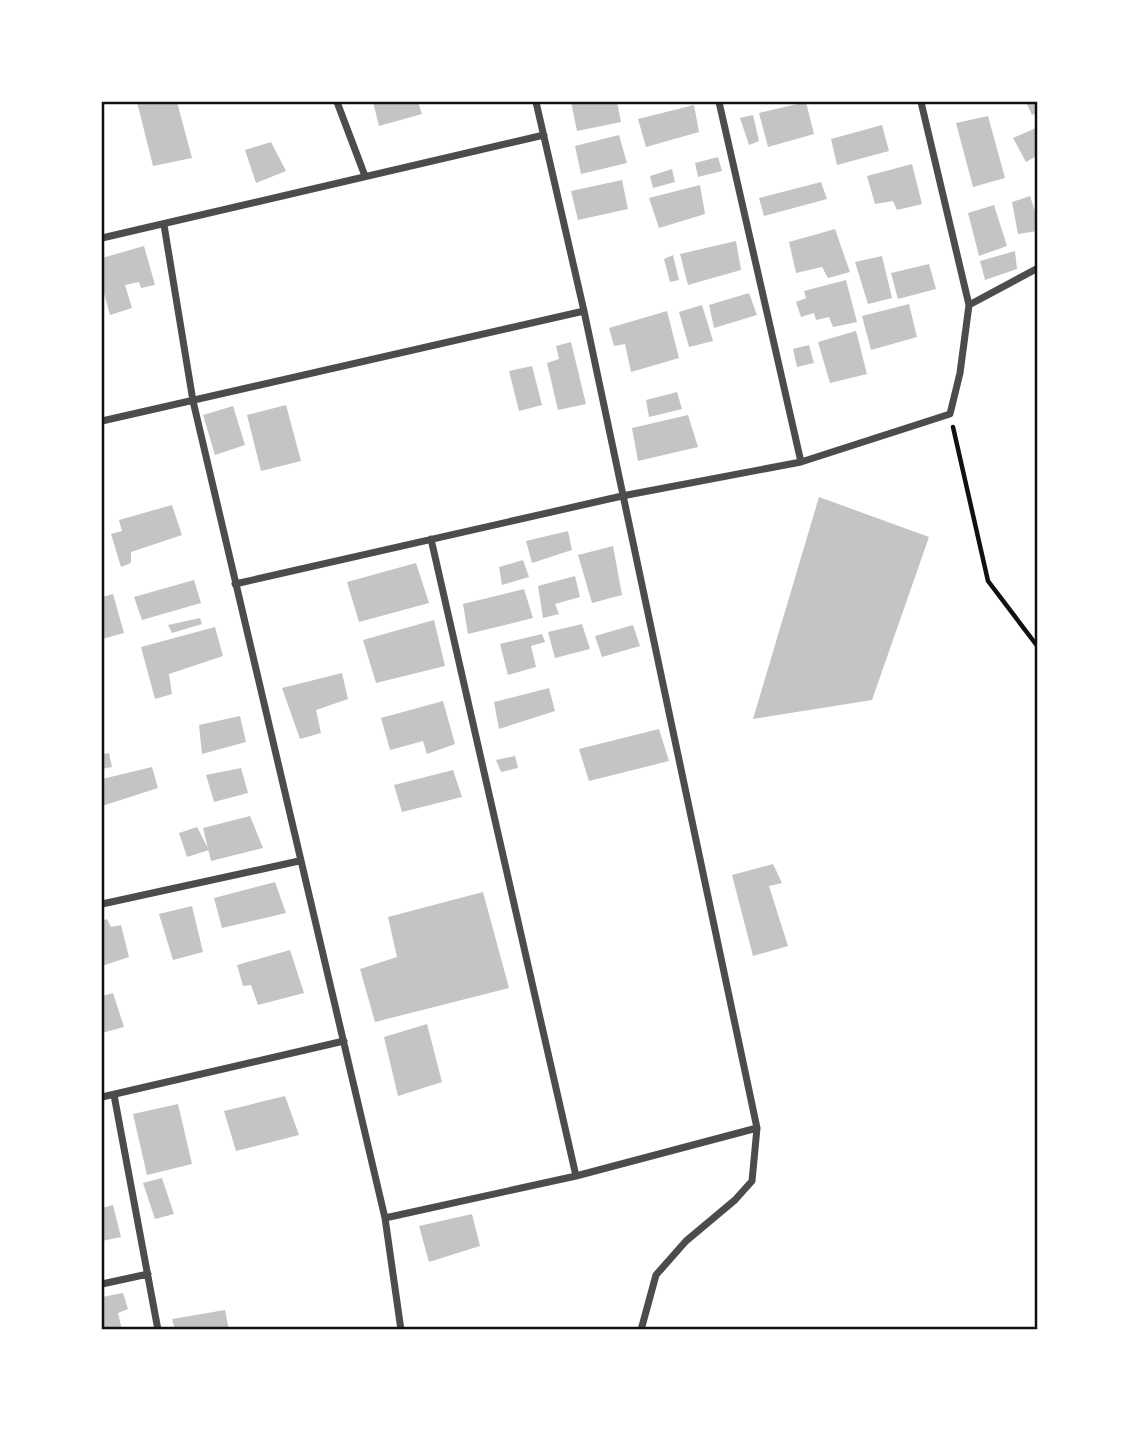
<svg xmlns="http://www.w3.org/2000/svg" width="1139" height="1431" viewBox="0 0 1139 1431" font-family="'PT Sans Narrow',sans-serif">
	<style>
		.building { fill: #c4c4c4 }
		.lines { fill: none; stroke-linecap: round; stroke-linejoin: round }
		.path { stroke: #111; stroke-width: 4.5 }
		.minor { stroke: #4c4c4c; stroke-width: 7 }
		.neatline { fill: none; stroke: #111; stroke-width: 2.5 }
	</style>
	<rect width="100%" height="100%" fill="#fff"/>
	<path class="building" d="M137,102H177L192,158L153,166Z
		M373,102H418L422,114L379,126Z
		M571,102H617L621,122L577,131Z
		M806,102L814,134L768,147L759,113Z
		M1026,102H1038V112L1032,115Z
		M694,105L699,132L646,147L638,119Z
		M753,115L759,141L749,145L740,118Z
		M988,116L1005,178L973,187L956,123Z
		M882,125L889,151L837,165L831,139Z
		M1038,127V155L1026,162L1013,138Z
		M619,135L627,163L581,174L575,146Z
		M271,142L286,171L256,183L245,150Z
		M718,157L722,171L698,177L695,163Z
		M912,164L922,204L897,210L893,201L875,204L867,176Z
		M672,169L675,182L653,188L650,176Z
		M622,180L628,209L578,220L571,191Z
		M821,182L827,199L764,216L759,198Z
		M700,185L705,214L659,228L649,198Z
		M1030,196L1038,220V231L1018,234L1012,202Z
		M994,205L1007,246L979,256L968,213Z
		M835,229L850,272L828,278L822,267L796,273L789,242Z
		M736,241L741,270L688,285L680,254Z
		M144,246L155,285L141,288L139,282L125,285L132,308L110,315L102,286V258Z
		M1015,251L1017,269L985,280L980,261Z
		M673,255L679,280L670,282L664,259Z
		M882,256L892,298L868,304L855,262Z
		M929,264L936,289L898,299L891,273Z
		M846,280L857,322L833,327L829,317L816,320L814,313L801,317L796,302L806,298L804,291Z
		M749,293L757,315L714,328L709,305Z
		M909,304L917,337L871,350L862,316Z
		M702,305L713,341L689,347L679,312Z
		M667,311L679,358L631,372L625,344L614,346L609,328Z
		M856,331L867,374L830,383L818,342Z
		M571,342L586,404L558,410L547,363L559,359L556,346Z
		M809,345L814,363L797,367L793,349Z
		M532,366L542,405L519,411L509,371Z
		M677,392L682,409L649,417L646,400Z
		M286,405L301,461L261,471L247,415Z
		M233,406L245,445L215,455L203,415Z
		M688,415L698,447L638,461L632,428Z
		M819,497L929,537L872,700L753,719Z
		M172,505L182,535L131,552V563L121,567L111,534L122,531L119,520Z
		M568,531L572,550L532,563L526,541Z
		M613,546L622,595L592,603L578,555Z
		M523,560L529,577L502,585L499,567Z
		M416,563L429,603L359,622L347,582Z
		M575,576L580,597L555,604L559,614L543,618L538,586Z
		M194,580L201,603L142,620L134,597Z
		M524,589L533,618L468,634L463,604Z
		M113,594L124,633L102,639V597Z
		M200,618L202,624L172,633L168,625Z
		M434,620L445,666L376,683L363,640Z
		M582,624L590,649L555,658L548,632Z
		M633,625L640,646L602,657L595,636Z
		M215,627L223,656L169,674L172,694L155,699L141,647Z
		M542,634L545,642L531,646L536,667L508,675L500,644Z
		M342,673L348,699L316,710L321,733L300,739L282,688Z
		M549,688L555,711L499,729L494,702Z
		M443,701L455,744L427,754L423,741L390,750L381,718Z
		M240,716L246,742L202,754L199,725Z
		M659,729L669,761L589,781L579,749Z
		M109,753L112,767L102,769V754Z
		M515,756L518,768L501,772L496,760Z
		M152,767L158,788L102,806V779Z
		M241,768L248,793L214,802L206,775Z
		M453,770L462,797L402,812L394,785Z
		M250,816L263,848L211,861L203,828Z
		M197,827L209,850L187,857L179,833Z
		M773,864L782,883L769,886L788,946L753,956L732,875Z
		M275,882L286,913L222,928L214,898Z
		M483,892L509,988L375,1022L360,969L397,957L388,917Z
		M192,906L203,952L173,960L159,914Z
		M107,919L111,927L121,925L129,957L102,966V921Z
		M290,950L304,993L258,1005L251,985L243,986L237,965Z
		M113,993L124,1027L102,1033V996Z
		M427,1024L442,1082L398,1096L384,1037Z
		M285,1096L299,1135L236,1151L224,1111Z
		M178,1104L192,1164L147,1175L133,1114Z
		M162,1178L174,1214L155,1219L143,1183Z
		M113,1205L121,1237L102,1241V1208Z
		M472,1214L480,1246L429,1262L419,1226Z
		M123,1293L128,1309L118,1313L122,1330H102V1297Z
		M225,1310L229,1330H175L172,1319Z"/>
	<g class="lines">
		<path class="path" d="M953,427L988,581L1038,647"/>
		<path class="minor" d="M337,102L365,176
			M536,102L584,311L757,1128L752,1181L735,1200L686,1241L656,1275L641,1330
			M719,102L801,462
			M164,225L193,401L385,1218L401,1330
			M102,238L544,135
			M969,305L1038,268
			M102,421L584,311
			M431,539L576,1176
			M235,584L622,496L801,462L950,414L960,373L969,305L921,102
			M102,904L299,861
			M114,1095L158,1330
			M102,1097L344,1041
			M385,1218L576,1176L757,1128
			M102,1284L148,1274"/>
	</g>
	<rect width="1139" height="1431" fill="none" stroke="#ffffff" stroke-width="206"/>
	<rect x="103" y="103" width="933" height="1225" class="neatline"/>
</svg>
